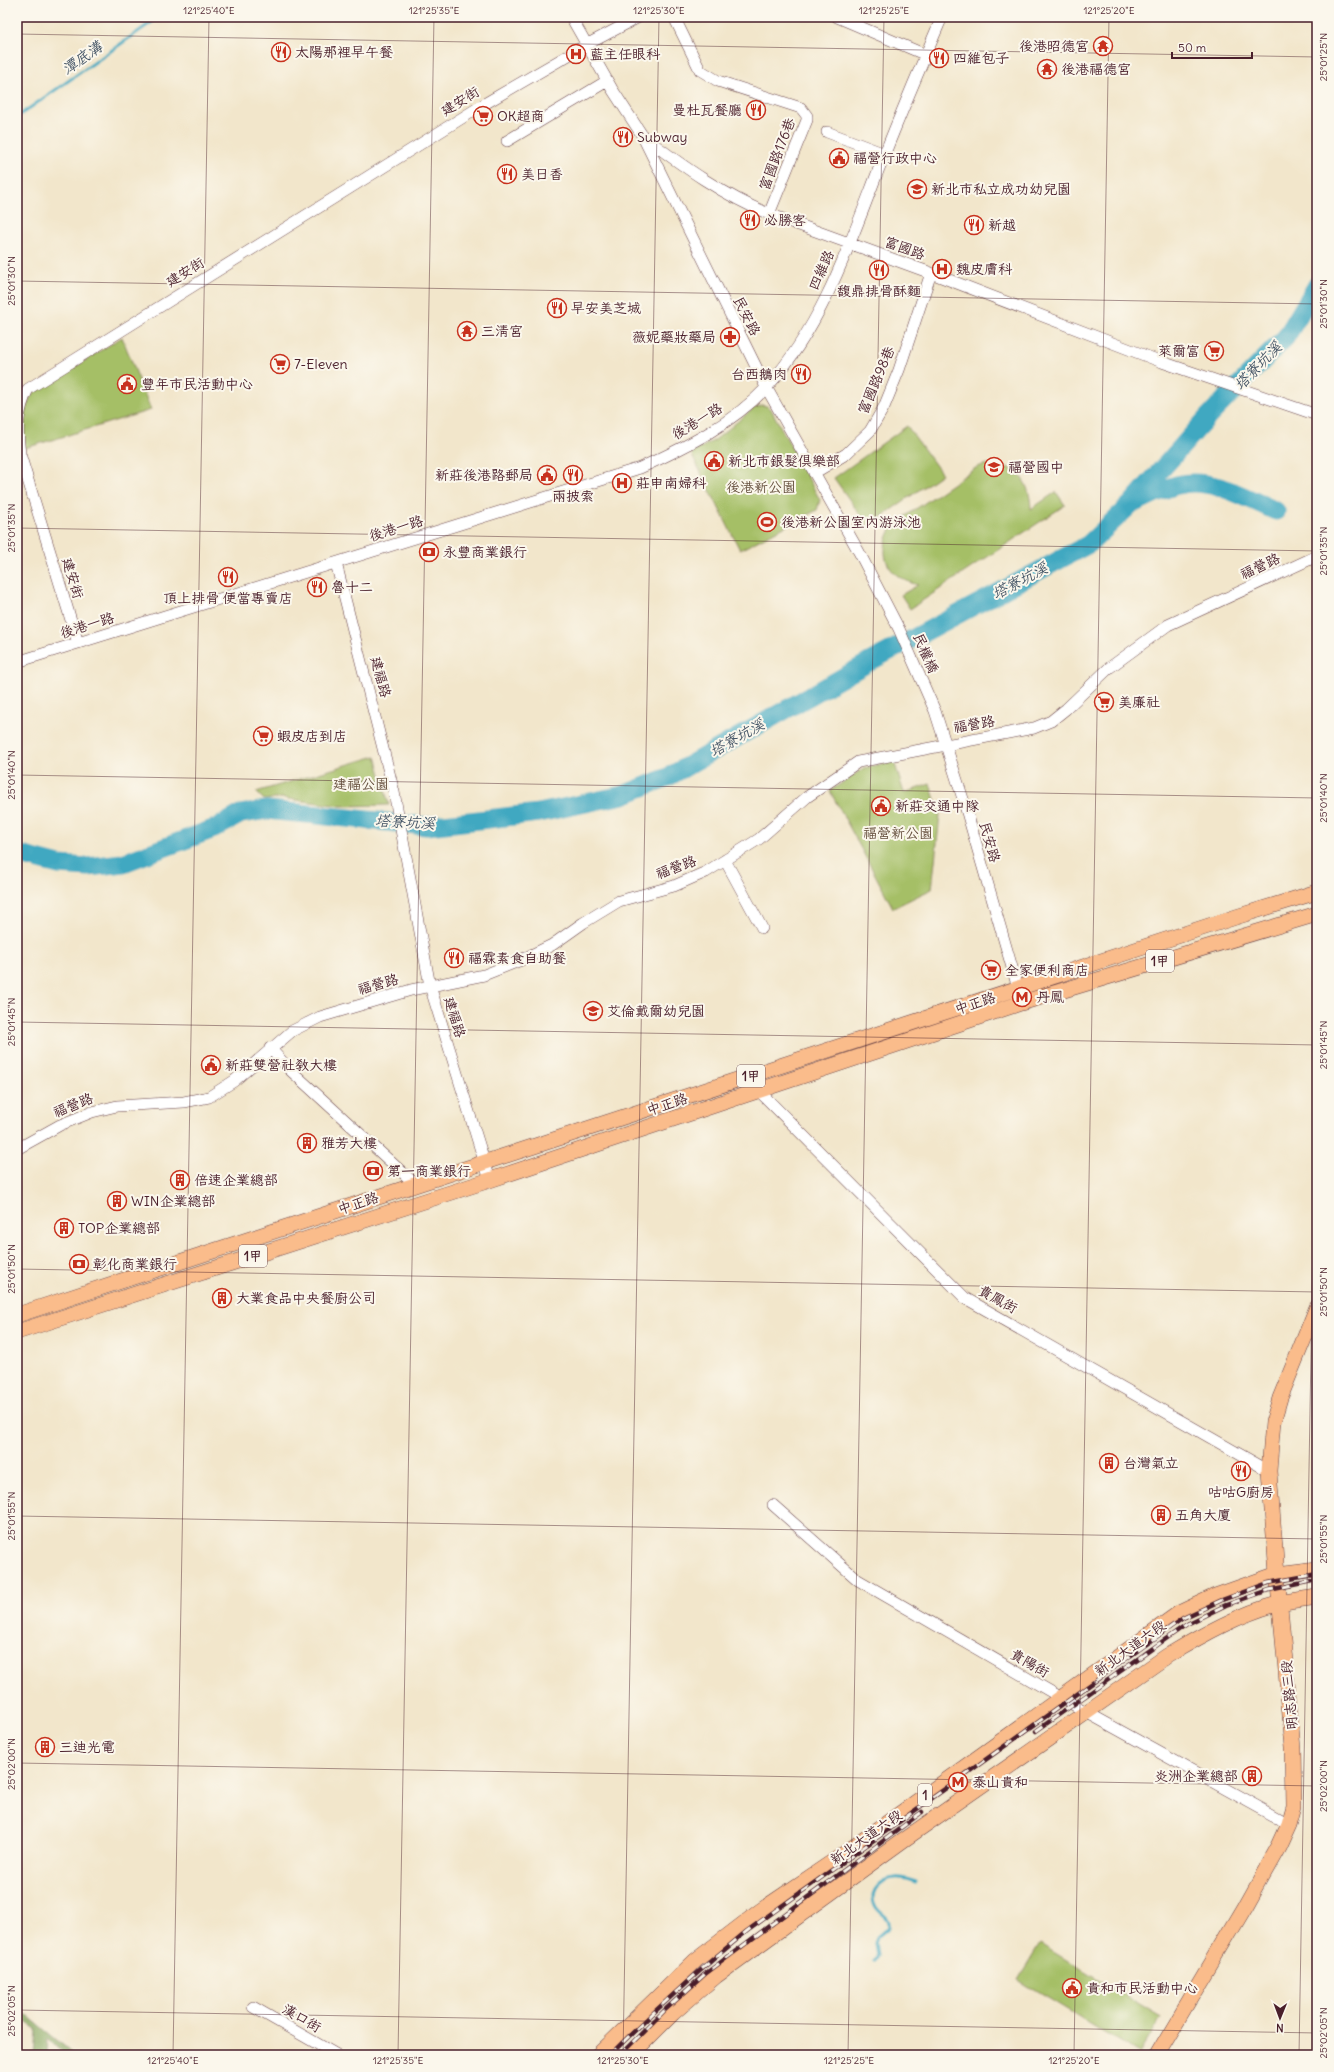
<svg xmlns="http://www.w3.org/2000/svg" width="1334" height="2072" viewBox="0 0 1334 2072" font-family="Delius,'LXGW WenKai TC',sans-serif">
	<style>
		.green { fill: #a5bf66; stroke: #786f48 }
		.forest { fill: #84a65b; stroke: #676243 }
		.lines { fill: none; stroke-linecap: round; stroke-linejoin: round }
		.stream { stroke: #40a8c1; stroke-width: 3 }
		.river { stroke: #40a8c1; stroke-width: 19 }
		.minor-casing { stroke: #633d43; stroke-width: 12 }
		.major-casing { stroke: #633d43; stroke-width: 16 }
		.minor { stroke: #fff; stroke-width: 11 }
		.major { stroke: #fabc8b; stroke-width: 15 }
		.rail-casing { stroke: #4a1f2b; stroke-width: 4.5 }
		.rail { stroke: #fbf7ec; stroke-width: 3; stroke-dasharray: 9; stroke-linecap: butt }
		.ticks { fill: none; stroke: #4a1f2b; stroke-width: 1; stroke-opacity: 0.45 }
		.labels { text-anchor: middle; stroke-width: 4; stroke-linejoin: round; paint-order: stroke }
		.shield { fill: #fbf7ec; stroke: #7f6065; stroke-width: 1 }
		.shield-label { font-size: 13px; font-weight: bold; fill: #4a1f2b }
		.poi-label { font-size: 14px; fill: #4a1f2b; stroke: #fbf7ec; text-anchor: start }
		.street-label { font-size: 14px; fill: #4a1f2b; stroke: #fbf7ec }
		.park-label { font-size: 14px; fill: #654f3d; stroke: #fbf7ec }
		.water-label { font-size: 15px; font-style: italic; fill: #465667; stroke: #fbf7ec }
		.neatline { fill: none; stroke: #4a1f2b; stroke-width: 1.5 }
		.ticks-label { font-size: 10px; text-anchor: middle; fill: #4a1f2b }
	</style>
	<rect width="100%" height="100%" fill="#fbf7ec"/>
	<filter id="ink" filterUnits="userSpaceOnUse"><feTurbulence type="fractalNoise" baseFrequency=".025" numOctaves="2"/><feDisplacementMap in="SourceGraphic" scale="8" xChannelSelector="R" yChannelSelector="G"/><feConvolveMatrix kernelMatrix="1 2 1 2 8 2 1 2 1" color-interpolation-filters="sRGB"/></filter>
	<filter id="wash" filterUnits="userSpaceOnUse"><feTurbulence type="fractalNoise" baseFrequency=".012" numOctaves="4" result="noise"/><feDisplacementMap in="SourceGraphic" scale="16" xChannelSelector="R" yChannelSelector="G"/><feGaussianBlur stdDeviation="0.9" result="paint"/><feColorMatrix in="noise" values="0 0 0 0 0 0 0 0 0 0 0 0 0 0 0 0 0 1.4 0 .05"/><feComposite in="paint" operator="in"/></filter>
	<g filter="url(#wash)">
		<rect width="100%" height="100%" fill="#f2e6cb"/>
		<path class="green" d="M122,337L151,410L22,449C21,429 22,412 32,394Z
			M761,405L767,406L772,411L820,500L817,510L740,550L691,453L715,440L754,408Z
			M907,426L942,474L868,526L834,478Z
			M988,464C1017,464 1030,481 1031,509L1056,492L1065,505L910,609L901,595L918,585C885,576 876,553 894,524L977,467Z
			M376,756L389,805L341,806L281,798L264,800L256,792Z
			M894,761L904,793L930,784L940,815L932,889L893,908L830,791L864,768Z
			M1040,1944L1161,2017L1139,2053L1018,1980Z"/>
		<path class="forest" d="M17,2007L75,2055H66L48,2039L47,2055H34L36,2029L24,2021L21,2055H17Z"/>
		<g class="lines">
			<path class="stream" d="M17,117L159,17
				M874,1961L877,1956L875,1942L877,1937L889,1927C891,1915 879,1915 875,1905C868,1891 882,1879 895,1878C902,1877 909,1880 916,1882"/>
			<path class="river" d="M1134,503C1148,497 1162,489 1177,485C1210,476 1246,498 1276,511
				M17,854L59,865L88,867L123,863L216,828L241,814L267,810L427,826L539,813L623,795L668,777L871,661L1089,544L1130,505L1207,418L1286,337L1317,285"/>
		</g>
	</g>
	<g filter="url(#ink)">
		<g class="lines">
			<defs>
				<path id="minor" d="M571,17L612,89L642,135L766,387L859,552L899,629L935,711L964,802L1020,995
					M674,17L700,70L718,81L801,108L807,116V120L769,214
					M837,17L926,55
					M827,132L885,154
					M644,137C684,167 723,195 769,214L931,273L1162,362L1317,415
					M507,141L607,81
					M814,473L846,454L870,431L884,407L899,370L931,273
					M336,563L394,792L430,986L490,1180
					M78,643L20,454C17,430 17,411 28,389L486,103L586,45L639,17
					M17,662L640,468C686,447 732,424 767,387C822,326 849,246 878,171C898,119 920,68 942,17
					M725,860L762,928
					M270,1048L289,1069L415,1184
					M759,1091L965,1298L1269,1471
					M17,1149L60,1125L92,1112L117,1106L184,1102L209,1097L234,1081L292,1031L320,1017L411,990L484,975L519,961L552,945L583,923L619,901L674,886L706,872L759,839L807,797L858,762L1034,728L1051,721L1066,709L1109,668L1168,625L1317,556
					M773,1505L858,1580L1086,1712L1289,1824
					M253,2007L337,2055"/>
				<path id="major" d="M17,1315L1239,916L1317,892
					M17,1332L490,1180L1021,1003L1317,914
					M598,2055L696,1960L760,1911L841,1856L1179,1613L1215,1596L1277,1574L1317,1569
					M631,2055L673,2013L716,1976L902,1841L1167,1656C1202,1635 1241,1613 1281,1603C1293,1600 1305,1599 1317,1597
					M1157,2055L1245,1907L1279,1846L1289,1824L1294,1806L1293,1748L1277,1574L1269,1471L1271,1445L1273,1422L1280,1398L1317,1307"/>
			</defs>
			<use href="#minor" class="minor-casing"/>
			<use href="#major" class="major-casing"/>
			<use href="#minor" class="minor"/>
			<use href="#major" class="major"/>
			<defs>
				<path id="rail" d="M1036,1731L1187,1624L1226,1605L1269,1590L1317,1580
					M610,2055C654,2011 699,1970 747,1931L1183,1618L1222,1600L1268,1583L1317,1574
					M620,2055L666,2009L705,1974L922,1812"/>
			</defs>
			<use href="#rail" class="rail-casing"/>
			<use href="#rail" class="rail"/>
		</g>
	</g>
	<path class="ticks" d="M17,34L1317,57M17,281L1317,304M17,528L1317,551M17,775L1317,798M17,1022L1317,1045M17,1269L1317,1292M17,1516L1317,1539M17,1763L1317,1786M17,2010L1317,2033M173,2055L209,17M398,2055L434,17M623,2055L659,17M848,2055L884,17M1074,2055L1109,17M1299,2055L1317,1002"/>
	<defs>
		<symbol id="temple-ring" viewBox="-11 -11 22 22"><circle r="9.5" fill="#fbf7ec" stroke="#c8321e" stroke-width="1.5"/><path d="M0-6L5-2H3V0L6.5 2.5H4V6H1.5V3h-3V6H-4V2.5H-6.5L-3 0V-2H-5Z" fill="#c8321e"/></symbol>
		<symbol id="restaurant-ring" viewBox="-11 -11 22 22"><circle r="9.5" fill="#fbf7ec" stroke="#c8321e" stroke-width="1.5"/><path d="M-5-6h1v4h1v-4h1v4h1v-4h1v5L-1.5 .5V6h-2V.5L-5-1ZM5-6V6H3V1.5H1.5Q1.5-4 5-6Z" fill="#c8321e"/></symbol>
		<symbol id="hospital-ring" viewBox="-11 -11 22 22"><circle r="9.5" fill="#fbf7ec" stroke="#c8321e" stroke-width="1.5"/><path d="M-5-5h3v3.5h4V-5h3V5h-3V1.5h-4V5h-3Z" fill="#c8321e"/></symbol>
		<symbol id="supermarket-ring" viewBox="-11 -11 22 22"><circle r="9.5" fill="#fbf7ec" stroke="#c8321e" stroke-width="1.5"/><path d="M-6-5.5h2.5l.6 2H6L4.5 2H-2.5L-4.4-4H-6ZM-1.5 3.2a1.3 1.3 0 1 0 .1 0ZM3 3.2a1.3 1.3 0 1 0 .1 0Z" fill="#c8321e"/></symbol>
		<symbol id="civic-ring" viewBox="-11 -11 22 22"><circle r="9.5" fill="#fbf7ec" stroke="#c8321e" stroke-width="1.5"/><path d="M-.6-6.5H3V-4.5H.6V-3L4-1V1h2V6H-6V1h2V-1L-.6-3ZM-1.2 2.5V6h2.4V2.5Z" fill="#c8321e"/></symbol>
		<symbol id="school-ring" viewBox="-11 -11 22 22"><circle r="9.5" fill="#fbf7ec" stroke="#c8321e" stroke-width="1.5"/><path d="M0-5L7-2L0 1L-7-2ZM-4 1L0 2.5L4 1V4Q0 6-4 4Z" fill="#c8321e"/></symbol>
		<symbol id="pharmacy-ring" viewBox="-11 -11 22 22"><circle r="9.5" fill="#fbf7ec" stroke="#c8321e" stroke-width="1.5"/><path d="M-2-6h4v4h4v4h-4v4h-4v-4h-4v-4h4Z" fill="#c8321e"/></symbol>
		<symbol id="stadium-ring" viewBox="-11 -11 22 22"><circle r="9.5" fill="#fbf7ec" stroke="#c8321e" stroke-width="1.5"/><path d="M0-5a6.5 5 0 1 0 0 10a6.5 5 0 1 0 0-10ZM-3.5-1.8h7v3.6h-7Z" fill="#c8321e"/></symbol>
		<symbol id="bank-ring" viewBox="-11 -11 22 22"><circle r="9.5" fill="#fbf7ec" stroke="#c8321e" stroke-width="1.5"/><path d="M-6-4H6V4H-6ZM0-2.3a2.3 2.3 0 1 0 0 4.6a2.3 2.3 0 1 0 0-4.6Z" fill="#c8321e"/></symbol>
		<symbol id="metro-ring" viewBox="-11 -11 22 22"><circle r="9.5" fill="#fbf7ec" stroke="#c8321e" stroke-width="1.5"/><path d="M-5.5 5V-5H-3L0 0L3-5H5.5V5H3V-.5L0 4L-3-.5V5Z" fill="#c8321e"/></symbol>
		<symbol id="building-ring" viewBox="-11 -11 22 22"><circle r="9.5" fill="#fbf7ec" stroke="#c8321e" stroke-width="1.5"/><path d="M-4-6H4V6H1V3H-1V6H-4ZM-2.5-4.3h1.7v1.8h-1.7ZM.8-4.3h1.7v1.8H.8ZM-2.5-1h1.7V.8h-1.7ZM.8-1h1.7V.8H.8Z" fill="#c8321e"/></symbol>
	</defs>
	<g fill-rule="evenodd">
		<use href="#temple-ring" x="1092" y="35" width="22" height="22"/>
		<use href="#restaurant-ring" x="270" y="41" width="22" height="22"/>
		<use href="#hospital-ring" x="565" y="43" width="22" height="22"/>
		<use href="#restaurant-ring" x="928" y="47" width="22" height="22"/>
		<use href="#temple-ring" x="1036" y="58" width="22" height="22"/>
		<use href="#restaurant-ring" x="745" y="99" width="22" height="22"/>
		<use href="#supermarket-ring" x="472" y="105" width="22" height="22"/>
		<use href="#restaurant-ring" x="612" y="126" width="22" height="22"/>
		<use href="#civic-ring" x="828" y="147" width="22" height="22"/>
		<use href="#restaurant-ring" x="496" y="163" width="22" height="22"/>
		<use href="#school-ring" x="906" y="178" width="22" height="22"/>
		<use href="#restaurant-ring" x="739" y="209" width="22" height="22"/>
		<use href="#restaurant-ring" x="963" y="214" width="22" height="22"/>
		<use href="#hospital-ring" x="931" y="258" width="22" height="22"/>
		<use href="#restaurant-ring" x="868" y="259" width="22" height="22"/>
		<use href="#restaurant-ring" x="546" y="297" width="22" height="22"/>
		<use href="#temple-ring" x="456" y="320" width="22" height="22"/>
		<use href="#pharmacy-ring" x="719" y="326" width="22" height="22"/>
		<use href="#supermarket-ring" x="1203" y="340" width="22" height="22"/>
		<use href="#supermarket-ring" x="269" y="353" width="22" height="22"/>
		<use href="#restaurant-ring" x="790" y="363" width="22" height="22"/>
		<use href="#civic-ring" x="116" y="373" width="22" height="22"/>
		<use href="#civic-ring" x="703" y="450" width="22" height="22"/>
		<use href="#school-ring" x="983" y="456" width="22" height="22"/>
		<use href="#civic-ring" x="536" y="464" width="22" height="22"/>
		<use href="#restaurant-ring" x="562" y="464" width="22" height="22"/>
		<use href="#hospital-ring" x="611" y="472" width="22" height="22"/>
		<use href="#stadium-ring" x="756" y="511" width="22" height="22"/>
		<use href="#bank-ring" x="418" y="541" width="22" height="22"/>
		<use href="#restaurant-ring" x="217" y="566" width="22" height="22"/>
		<use href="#restaurant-ring" x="306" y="576" width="22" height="22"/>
		<use href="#supermarket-ring" x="1093" y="691" width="22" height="22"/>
		<use href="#supermarket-ring" x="252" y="725" width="22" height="22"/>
		<use href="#civic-ring" x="870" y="795" width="22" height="22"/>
		<use href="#restaurant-ring" x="443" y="947" width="22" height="22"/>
		<use href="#supermarket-ring" x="980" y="959" width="22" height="22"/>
		<use href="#metro-ring" x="1011" y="986" width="22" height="22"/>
		<use href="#school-ring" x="582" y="1000" width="22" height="22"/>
		<use href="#civic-ring" x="200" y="1054" width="22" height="22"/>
		<use href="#building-ring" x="296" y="1132" width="22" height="22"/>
		<use href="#bank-ring" x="362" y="1160" width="22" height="22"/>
		<use href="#building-ring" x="169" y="1169" width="22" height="22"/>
		<use href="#building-ring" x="106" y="1190" width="22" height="22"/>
		<use href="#building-ring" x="53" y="1217" width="22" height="22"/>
		<use href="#bank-ring" x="68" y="1253" width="22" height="22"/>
		<use href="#building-ring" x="211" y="1287" width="22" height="22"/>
		<use href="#building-ring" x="1098" y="1452" width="22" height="22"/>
		<use href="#restaurant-ring" x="1230" y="1460" width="22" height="22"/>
		<use href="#building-ring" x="1150" y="1504" width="22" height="22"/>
		<use href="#building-ring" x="34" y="1736" width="22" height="22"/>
		<use href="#building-ring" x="1241" y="1765" width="22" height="22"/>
		<use href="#metro-ring" x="947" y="1771" width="22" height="22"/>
		<use href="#civic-ring" x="1061" y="1977" width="22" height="22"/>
	</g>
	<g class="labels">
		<g class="shield">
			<rect x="1146" y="950" width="28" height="22" rx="3"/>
			<rect x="737" y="1065" width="28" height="22" rx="3"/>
			<rect x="239" y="1245" width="28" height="22" rx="3"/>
			<rect x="918" y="1784" width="14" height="22" rx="3"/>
		</g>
		<g class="shield-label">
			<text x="1160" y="966">1甲</text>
			<text x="751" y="1081">1甲</text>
			<text x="253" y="1261">1甲</text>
			<text x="925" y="1800">1</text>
		</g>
		<g class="poi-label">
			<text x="1089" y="51" text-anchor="end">後港昭德宮</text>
			<text x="295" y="57">太陽那裡早午餐</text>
			<text x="590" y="59">藍主任眼科</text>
			<text x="953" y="63">四維包子</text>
			<text x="1061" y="74">後港福德宮</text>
			<text x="742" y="115" text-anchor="end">曼杜瓦餐廳</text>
			<text x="497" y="121">OK超商</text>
			<text x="637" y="142">Subway</text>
			<text x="853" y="163">福營行政中心</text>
			<text x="521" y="179">美日香</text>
			<text x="931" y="194">新北市私立成功幼兒園</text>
			<text x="764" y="225">必勝客</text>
			<text x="988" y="230">新越</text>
			<text x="956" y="274">魏皮膚科</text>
			<text x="879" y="296" text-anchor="middle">馥鼎排骨酥麵</text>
			<text x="571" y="313">早安美芝城</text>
			<text x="481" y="336">三清宮</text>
			<text x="716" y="342" text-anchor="end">薇妮藥妝藥局</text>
			<text x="1200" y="356" text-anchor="end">萊爾富</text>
			<text x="294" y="369">7-Eleven</text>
			<text x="787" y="379" text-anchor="end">台西鵝肉</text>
			<text x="141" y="389">豐年市民活動中心</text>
			<text x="728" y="466">新北市銀髮俱樂部</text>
			<text x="1008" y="472">福營國中</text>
			<text x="533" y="480" text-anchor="end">新莊後港路郵局</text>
			<text x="636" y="488">莊申南婦科</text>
			<text x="573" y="501" text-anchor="middle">兩披索</text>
			<text x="781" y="527">後港新公園室内游泳池</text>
			<text x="443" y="557">永豐商業銀行</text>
			<text x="331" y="592">魯十二</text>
			<text x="228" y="603" text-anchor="middle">頂上排骨 便當專賣店</text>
			<text x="1118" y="707">美廉社</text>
			<text x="277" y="741">蝦皮店到店</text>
			<text x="895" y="811">新莊交通中隊</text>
			<text x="468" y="963">福霖素食自助餐</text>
			<text x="1005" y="975">全家便利商店</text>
			<text x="1036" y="1002">丹鳳</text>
			<text x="607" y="1016">艾倫戴爾幼兒園</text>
			<text x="225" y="1070">新莊雙營社教大樓</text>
			<text x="321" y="1148">雅芳大樓</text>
			<text x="387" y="1176">第一商業銀行</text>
			<text x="194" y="1185">倍速企業總部</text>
			<text x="131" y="1206">WIN企業總部</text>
			<text x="78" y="1233">TOP企業總部</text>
			<text x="93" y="1269">彰化商業銀行</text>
			<text x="236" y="1303">大業食品中央餐廚公司</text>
			<text x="1123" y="1468">台灣氣立</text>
			<text x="1241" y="1497" text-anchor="middle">咕咕G廚房</text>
			<text x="1175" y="1520">五角大廈</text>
			<text x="59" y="1752">三迪光電</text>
			<text x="1238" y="1781" text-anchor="end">炎洲企業總部</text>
			<text x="972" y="1787">泰山貴和</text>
			<text x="1086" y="1993">貴和市民活動中心</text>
		</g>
		<g class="street-label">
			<text transform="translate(460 101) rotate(-32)" y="5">建安街</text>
			<text transform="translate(777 154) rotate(-69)" y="5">富國路176巷</text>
			<text transform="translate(905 248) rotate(20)" y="5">富國路</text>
			<text transform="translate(821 270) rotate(-66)" y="5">四維路</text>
			<text transform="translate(185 272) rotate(-32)" y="5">建安街</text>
			<text transform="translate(747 316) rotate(63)" y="5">民安路</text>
			<text transform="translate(876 380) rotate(-67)" y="5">富國路98巷</text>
			<text transform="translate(697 421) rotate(-31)" y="5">後港一路</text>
			<text transform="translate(396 528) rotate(-17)" y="5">後港一路</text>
			<text transform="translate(1260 566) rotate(-25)" y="5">福營路</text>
			<text transform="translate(73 578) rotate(73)" y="5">建安街</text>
			<text transform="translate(87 625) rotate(-17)" y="5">後港一路</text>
			<text transform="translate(926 653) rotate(66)" y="5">民權橋</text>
			<text transform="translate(381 677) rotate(75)" y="5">建福路</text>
			<text transform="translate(974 724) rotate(-10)" y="5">福營路</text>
			<text transform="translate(990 842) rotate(74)" y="5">民安路</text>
			<text transform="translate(676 867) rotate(-20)" y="5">福營路</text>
			<text transform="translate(378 984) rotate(-16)" y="5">福營路</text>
			<text transform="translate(975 1003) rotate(-18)" y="5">中正路</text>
			<text transform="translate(455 1017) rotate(73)" y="5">建福路</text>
			<text transform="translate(667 1104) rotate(-18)" y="5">中正路</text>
			<text transform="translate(73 1105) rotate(-22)" y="5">福營路</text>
			<text transform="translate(358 1203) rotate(-18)" y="5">中正路</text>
			<text transform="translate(998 1299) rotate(29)" y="5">貴鳳街</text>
			<text transform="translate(1130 1648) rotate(-36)" y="5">新北大道六段</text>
			<text transform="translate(1030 1663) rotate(30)" y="5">貴陽街</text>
			<text transform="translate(1289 1695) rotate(-95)" y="5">明志路三段</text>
			<text transform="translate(866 1837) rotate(-35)" y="5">新北大道六段</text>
			<text transform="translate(302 2018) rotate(30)" y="5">漢口街</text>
		</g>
		<g class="park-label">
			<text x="761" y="492">後港新公園</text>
			<text x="361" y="789">建福公園</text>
			<text x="898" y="838">福營新公園</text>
		</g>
		<g class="water-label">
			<text transform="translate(82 58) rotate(-35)" y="5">潭底溝</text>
			<text transform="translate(1258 366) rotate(-46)" y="5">塔寮坑溪</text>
			<text transform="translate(1020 581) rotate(-28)" y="5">塔寮坑溪</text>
			<text transform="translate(737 738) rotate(-30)" y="5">塔寮坑溪</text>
			<text transform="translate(405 822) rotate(3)" y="5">塔寮坑溪</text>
		</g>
	</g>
	<rect width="1334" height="2072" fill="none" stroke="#fbf7ec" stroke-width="44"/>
	<g transform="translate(1280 2018) rotate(181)" stroke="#fbf7ec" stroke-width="3" paint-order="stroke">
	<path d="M0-3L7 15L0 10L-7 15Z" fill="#4a1f2b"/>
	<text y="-6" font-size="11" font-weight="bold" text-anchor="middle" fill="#4a1f2b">N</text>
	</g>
	<path d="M1172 52v6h80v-6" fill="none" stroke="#4a1f2b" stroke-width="2"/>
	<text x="1178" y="52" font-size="12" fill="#4a1f2b" stroke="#fbf7ec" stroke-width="3" paint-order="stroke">50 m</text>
	<rect x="22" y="22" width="1290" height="2028" class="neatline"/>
	<g class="ticks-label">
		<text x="209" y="14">121°25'40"E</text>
		<text x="434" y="14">121°25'35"E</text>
		<text x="659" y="14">121°25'30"E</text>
		<text x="884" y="14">121°25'25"E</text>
		<text x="1109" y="14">121°25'20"E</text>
		<text transform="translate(1323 57) rotate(-90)" y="4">25°01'25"N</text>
		<text transform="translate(11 281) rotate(-90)" y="4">25°01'30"N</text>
		<text transform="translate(1323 304) rotate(-90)" y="4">25°01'30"N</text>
		<text transform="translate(11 528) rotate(-90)" y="4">25°01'35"N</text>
		<text transform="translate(1323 551) rotate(-90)" y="4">25°01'35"N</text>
		<text transform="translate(11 775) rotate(-90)" y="4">25°01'40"N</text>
		<text transform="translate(1323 798) rotate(-90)" y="4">25°01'40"N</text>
		<text transform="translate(11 1022) rotate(-90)" y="4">25°01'45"N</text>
		<text transform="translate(1323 1045) rotate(-90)" y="4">25°01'45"N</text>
		<text transform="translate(11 1269) rotate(-90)" y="4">25°01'50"N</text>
		<text transform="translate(1323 1292) rotate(-90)" y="4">25°01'50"N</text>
		<text transform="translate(11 1516) rotate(-90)" y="4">25°01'55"N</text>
		<text transform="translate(1323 1539) rotate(-90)" y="4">25°01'55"N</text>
		<text transform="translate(11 1764) rotate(-90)" y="4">25°02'00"N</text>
		<text transform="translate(1323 1786) rotate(-90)" y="4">25°02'00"N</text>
		<text transform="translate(11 2011) rotate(-90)" y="4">25°02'05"N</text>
		<text transform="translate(1323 2033) rotate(-90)" y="4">25°02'05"N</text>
		<text x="173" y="2064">121°25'40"E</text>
		<text x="398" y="2064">121°25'35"E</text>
		<text x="623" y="2064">121°25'30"E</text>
		<text x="849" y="2064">121°25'25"E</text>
		<text x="1074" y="2064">121°25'20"E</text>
	</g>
</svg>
